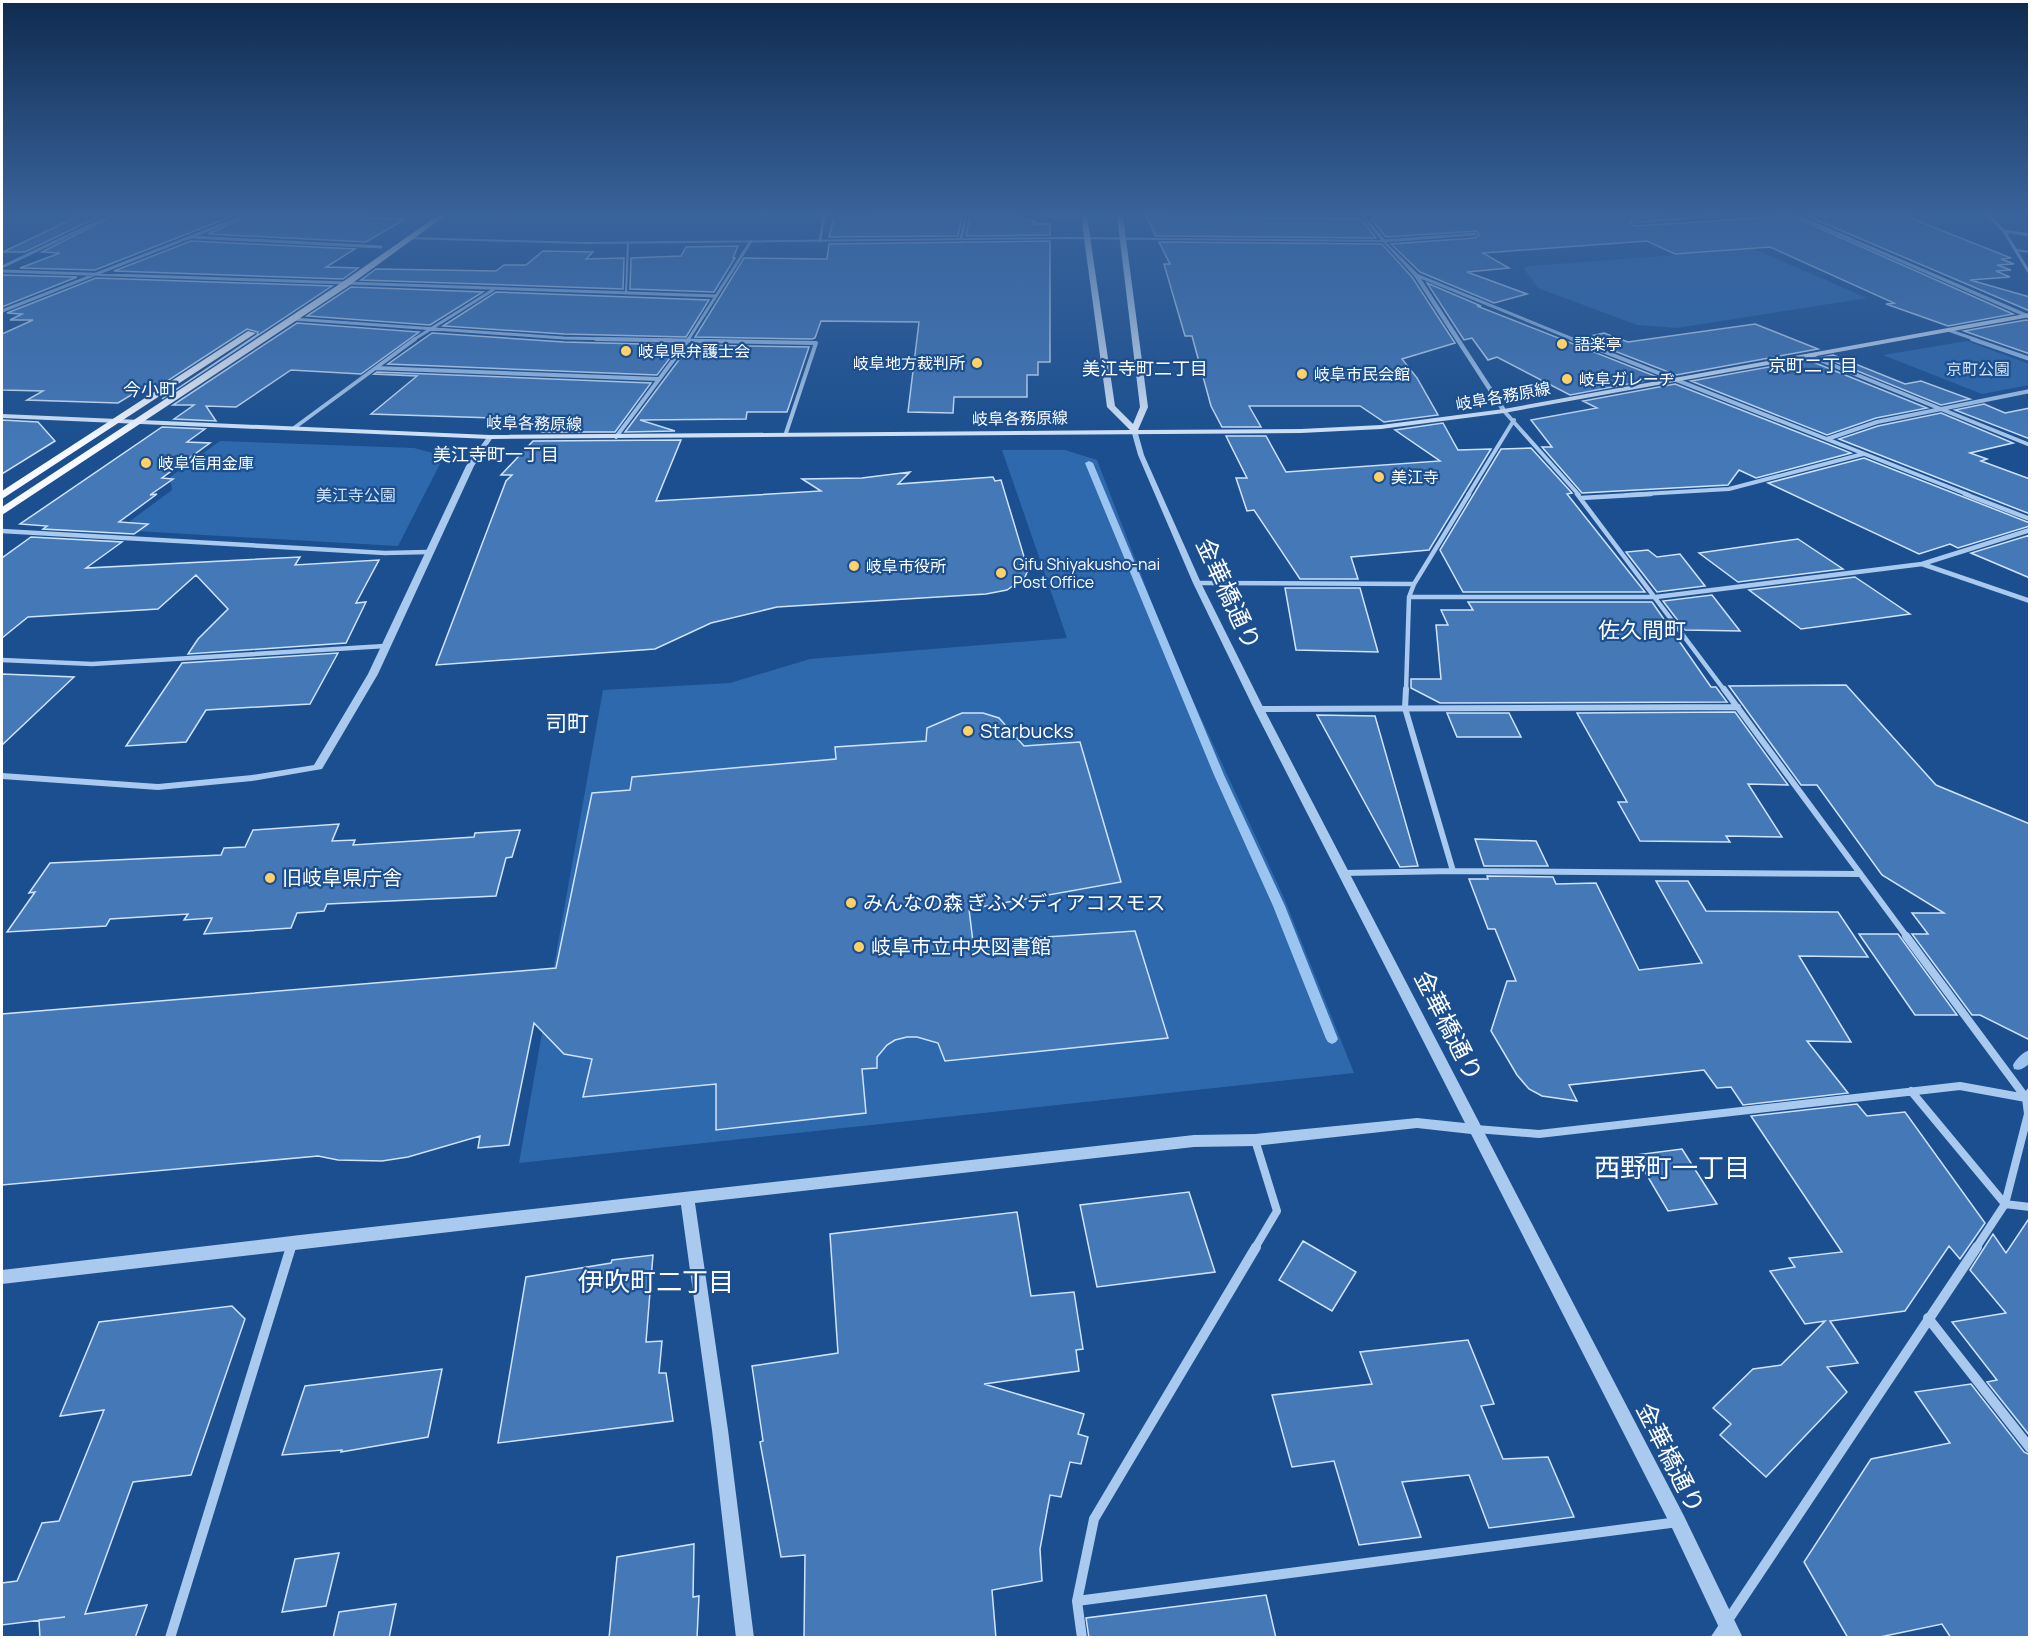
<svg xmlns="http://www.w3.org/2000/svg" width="2031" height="1639" viewBox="0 0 2031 1639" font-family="Manrope,'Noto Sans JP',sans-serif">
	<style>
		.green { fill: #2e69ad }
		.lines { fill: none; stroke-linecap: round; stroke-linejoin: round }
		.stream { fill: #9cc4f0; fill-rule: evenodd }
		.building { fill: #4478b7; stroke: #cfe3fa; stroke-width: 1.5 }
		.service { stroke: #a9c9ee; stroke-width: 2 }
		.minor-far5 { stroke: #a9c9ee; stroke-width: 3 }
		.minor-far4 { stroke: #a9c9ee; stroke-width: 4 }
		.minor-far3 { stroke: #a9c9ee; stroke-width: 4.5 }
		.minor-far2 { stroke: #a9c9ee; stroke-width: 6 }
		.minor-far1 { stroke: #a9c9ee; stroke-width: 8 }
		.minor { stroke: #a9c9ee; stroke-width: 10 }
		.tertiary { fill: #a9c9ee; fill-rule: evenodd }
		.secondary { fill: #d6e6fa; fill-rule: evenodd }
		.trunk { fill: #f8faff; fill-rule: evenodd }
		.poi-dot { fill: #ffd166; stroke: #1b4f8f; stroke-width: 2 }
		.labels { text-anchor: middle; stroke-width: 4.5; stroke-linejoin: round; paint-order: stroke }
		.far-poi-label { font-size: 16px; fill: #fff; stroke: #1b4f8f; text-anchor: start }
		.far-park-label { font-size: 16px; fill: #cfe3fa; stroke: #1b4f8f }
		.far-street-label { font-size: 16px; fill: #fff; stroke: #1b4f8f }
		.far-neighbourhood-label { font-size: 18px; fill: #fff; stroke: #1b4f8f }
		.far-quarter-label { font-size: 18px; fill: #fff; stroke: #1b4f8f }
		.poi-label { font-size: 20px; fill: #fff; stroke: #1b4f8f; text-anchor: start }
		.quarter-label { font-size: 22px; fill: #fff; stroke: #1b4f8f }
		.near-street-label { font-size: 24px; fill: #fff; stroke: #1b4f8f }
		.near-neighbourhood-label { font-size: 26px; fill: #fff; stroke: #1b4f8f }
	</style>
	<rect width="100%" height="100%" fill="#1b4f8f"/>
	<path class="green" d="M1754,249L1867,298L1677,328L1637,325L1538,288L1524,269L1529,266Z
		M1967,341L2029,364V385L1982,394L1883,355Z
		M220,441L414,448L444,456L398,546L118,530L172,490L170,477Z
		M1002,450H1065L1097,460L1173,657L1284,898L1354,1073L519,1163L603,690L730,683L810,659L1067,638Z"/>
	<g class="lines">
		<path class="stream" d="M1089,461L1093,463L1224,775L1285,906L1338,1039L1336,1042L1332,1044L1328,1042L1326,1039L1273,906L1214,775L1085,463Z
			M2030,1050V1063C2024,1068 2021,1071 2014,1069L2013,1065C2016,1059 2023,1052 2030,1050Z"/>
	</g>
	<path class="building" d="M78,216H100L25,252H3Z
		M113,216H233L95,270L20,268L60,253L42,252Z
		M248,216H364L362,218L405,219L366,242L208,234Z
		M884,216H962L958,236L829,237L834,218Z
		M970,216H1014L1034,221V224H1050V235L966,236Z
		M1146,216L1361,219L1376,238L1156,236Z
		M1373,216H1661L1633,219L1631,223L1635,226L1792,216L2013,314L1948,326L1886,304L1894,303L1770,247L1675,254L1647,241L1483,253L1509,268L1467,272L1527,294L1494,303L1420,272L1391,244L1475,238L1479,235L1477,231L1386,237L1371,219H1376Z
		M1807,216H1905L2011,258L2001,259L2014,264L1997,265L2011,270L1996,271L2010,277L1970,280L2030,297V311Z
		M191,241L355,249L326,267L358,268L343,279L114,271Z
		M1050,241V362H1038V375H1027V397H954L953,413L908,412L919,322L821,321L815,338L812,339L695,337L744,258L827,259L829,244Z
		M1159,242L1382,244L1412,277L1455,343L1402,359L1417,378L1438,415L1384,422L1360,406H1249L1261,427H1222L1211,406L1192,336H1185L1164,264H1170Z
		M738,246L733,258H735L714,292L630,289L631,258L681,256L686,247Z
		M543,251L593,252L586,259L624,258L623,289L361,280L376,269L496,271L504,265H526Z
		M2,275L77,277L2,307Z
		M96,278L332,286L162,399L257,335L258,332L247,329L155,389L151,383L118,403L27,400L43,391L2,390V334L33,320H10L22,314L7,313Z
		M1427,283L1481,306H1477L1660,378L1570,395L1497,357L1488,360L1472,338L1464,340Z
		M351,287L483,292L430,325L307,316Z
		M496,292L709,300L686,337L564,334L443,326Z
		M2026,320L2030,321V354L1964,331Z
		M297,323L419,332L361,374L291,370L236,407L206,406L216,421L174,419L194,405H173Z
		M1755,324L1818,349L1676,375L1581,338L1604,333L1628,342Z
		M432,333L564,342L680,345L657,375L388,364Z
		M690,345L809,347L787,412H747L746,419L640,420L675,431L625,432Z
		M1833,355L1905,384L1921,381L1970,399L1941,405L1823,357Z
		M1808,360L1927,408L1876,418L1827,435L1691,381Z
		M377,372L651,383L615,432H542L555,420L371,414L417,376L374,374Z
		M1675,384L1851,453L1756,478L1739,470L1728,485L1582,493L1542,447H1552L1531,420L1597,408L1583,401Z
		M1984,404L2005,413L2030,408V439L1955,410Z
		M1941,413L2013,443L1970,453L1987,459L1981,461L2030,479V514L1839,439L1878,426Z
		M2,420L38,422L55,441L2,474Z
		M1443,423L1458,450L1491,449L1429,550L1351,557L1358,579H1300L1254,510L1247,511L1236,478H1247L1226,436H1266L1286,472L1440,461L1395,430Z
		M162,427L205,429L187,442L210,443L162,478L173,479L150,495L157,494L119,522L148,524L134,534L43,529L47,526L20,524Z
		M681,440L656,501L821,491L802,479L862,478L910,472L898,484L993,477L995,481L1001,480L1028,570L1025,577L1007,590L986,594L777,607L711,623L655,649L436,665L506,481L512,475H501L533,441Z
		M1531,448L1572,493L1567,494L1645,592H1463L1440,550L1501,449Z
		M1864,458L2030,523V526L1958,548L1950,544L1919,554L1768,483Z
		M2030,535V578L1971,553Z
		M31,537L122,542L86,568L300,557L295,565L379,560L356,603L366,602L346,643L188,654L198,639L228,609L196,575L158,609L28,617L2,638V558Z
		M1798,539L1843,569L1738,582L1699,553Z
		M1648,550L1657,557L1680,554L1705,586L1657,592L1626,552Z
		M1855,577L1910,614L1801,629L1749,590Z
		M1285,588H1360L1378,652L1296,650Z
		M1712,595L1740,631L1685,630L1663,601Z
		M1468,602H1652L1711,687H1716L1727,702L1440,703L1411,688V679H1441L1436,625H1448L1441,610H1473Z
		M338,653L310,704L206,710L186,742L126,746L182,663Z
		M2,674L74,677L2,745Z
		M1846,685L1936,785L2030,824V1040L1980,1015H1972L1912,934H1928L1912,913H1944L1882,875L1817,785H1801L1729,686Z
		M1735,712L1788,785L1748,784L1782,837L1726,836L1730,842L1640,841L1618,802H1627L1577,713Z
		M962,713H983L999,718L1024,746L1080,742L1121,882L969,909L973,942L1135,931L1168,1038L945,1061L938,1043L917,1037H907L895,1040L887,1045L877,1057V1068L862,1069L866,1113L716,1130V1084L583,1097L592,1059L564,1054L534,1023L509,1145L478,1148L480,1136L408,1157L382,1161L338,1160L318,1156L2,1185V1014L556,968L592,793L630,790L632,777L836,759L835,747L926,741L927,728Z
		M1447,713H1509L1521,737H1457Z
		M1317,715L1375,716L1418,866L1400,867Z
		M339,824L332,841L355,840L353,845L474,837L475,833L520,830L512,857L506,858L496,896L327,904L324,911L297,913L291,928L204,934L212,918L184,920L188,914L110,919L106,926L7,932L35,892L29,893L50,863L221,855L224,848L245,847L253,830Z
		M1475,839L1536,841L1548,866H1484Z
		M1487,876L1553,877L1556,884L1596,883L1639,970L1702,963L1656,881H1688L1706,911L1838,912L1868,957L1799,956L1851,1042L1807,1041L1848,1093L1743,1105L1731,1087L1717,1088L1704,1070L1569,1085L1577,1101L1542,1096L1529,1089L1517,1075L1491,1031L1507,981H1516L1495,929H1488L1469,879H1488Z
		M1859,934H1898L1957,1015H1915Z
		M1857,1104L1867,1116L1905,1112L1985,1223L1960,1259L1949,1246L1905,1311L1830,1321L1858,1363L1827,1367L1847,1392L1766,1477L1720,1435L1731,1424L1713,1408L1753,1369L1781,1365L1825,1321L1805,1324L1770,1271L1795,1267L1789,1258L1842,1252L1751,1116Z
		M1682,1149L1717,1204L1668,1211L1635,1155Z
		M1189,1192L1215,1272L1097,1287L1080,1205Z
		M1017,1212L1031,1296L1074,1292L1083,1349L1076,1350L1079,1371L984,1384L1084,1414L1078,1434L1088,1437L1081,1464L1070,1462L1061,1497L1050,1495L1040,1549L1042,1581L992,1590L996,1638H804L805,1555L781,1557L760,1442L763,1441L752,1366L838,1353L830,1234Z
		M2030,1217V1436L1987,1382L1997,1380L1952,1322L2006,1313L1970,1270L1993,1234L2006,1253Z
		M1303,1241L1356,1272L1332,1311L1279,1280Z
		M653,1255L646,1342L662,1341L659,1373H666L673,1421L498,1443L526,1277L611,1263L612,1260Z
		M232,1306L245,1319L191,1475L133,1482L85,1614L147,1605L135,1638H40L39,1620L65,1617L2,1625V1583L17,1581L42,1523L59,1521L104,1410L60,1416L99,1322Z
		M1468,1340L1494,1404L1481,1406L1503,1459L1548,1457L1574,1517L1489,1528L1469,1475L1402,1482L1421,1537L1359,1545L1334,1461L1292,1467L1272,1395L1372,1384L1360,1352Z
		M442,1369L428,1437L341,1452L342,1450L282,1455L305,1386Z
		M1971,1384L2024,1452L2030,1455V1638H1951L1942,1624L1875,1638H1848L1804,1562L1871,1459L1950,1443L1915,1392Z
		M694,1544L693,1597L699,1596L697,1638H609L617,1557Z
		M339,1553L326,1606L282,1612L295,1559Z
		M1266,1595L1276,1638H1089L1086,1618Z
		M396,1604L389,1638H333L339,1612Z"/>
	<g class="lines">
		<path class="service" d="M2015,250L2030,252
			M626,293L628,243"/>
		<path class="minor-far5" d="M1046,216L1084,217
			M1363,216L1384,241L1475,234
			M1989,216L2004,231L2030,274
			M1635,222L1718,216
			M2004,231L2030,235
			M192,237L381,247
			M961,239L966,216
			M820,241L824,216
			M2,267L109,216
			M2,271L716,296
			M1416,275L1575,340
			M2,311L244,216
			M293,319L564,338L671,340
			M1948,330L1977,340
			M413,340L493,290
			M688,340L751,241"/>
		<path class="minor-far4" d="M596,339L816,343L786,433
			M1572,339L1969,495
			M1972,339L2030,359
			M1810,356L2030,445
			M376,368L658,379
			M1504,411L1579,495
			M294,428L415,339
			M616,437L689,339
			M1827,439L1877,422L2030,391
			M1468,495L1514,420
			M1626,495L1729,489L1863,454"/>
		<path class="minor-far3" d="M1577,494L1725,691
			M1965,494L2030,519
			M1581,498L1651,494
			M2,531L385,553L428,552
			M1922,564L2030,601
			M1197,583L1414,584
			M1409,597H1656L1922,564L2030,530
			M2,660L92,664L385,646
			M1406,691L1409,597L1414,584L1469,494"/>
		<path class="minor-far2" d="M1724,689L1907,937
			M1259,709L1738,707
			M1453,871L1860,874
			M1344,873L1453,871L1405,708L1406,689"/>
		<path class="minor-far1" d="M1906,936L2026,1098
			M1911,1091L2005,1204L2030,1207
			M1476,1129L1539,1134L1960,1086L2026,1098
			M1255,1140L1277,1211L1255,1248
			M291,1248L292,1244
			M1976,1248L2005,1204L2028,1114L2026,1098L2030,1092"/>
		<path class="minor" d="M1928,1318L2030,1448
			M1077,1601L1678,1522
			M170,1638L291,1247
			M1082,1638L1077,1601L1094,1519L1256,1247
			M1716,1638L1977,1247"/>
		<path class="tertiary" d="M1794,216H1801L2030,315V319Z
			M409,237L584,242L1069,237L1384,240L1418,274L1507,411L1502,412L1414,276L1383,242L1069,239L584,244L407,239Z
			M1134,428L1137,430L1144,455L1201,583L1264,709L1684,1516L1743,1638H1724L1672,1528L1471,1134L1417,1128L1255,1146L1194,1147L695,1203L728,1430L754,1638H736L712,1430L681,1205L2,1284V1270L300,1235L1194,1135L1255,1134L1417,1118L1465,1123L1254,709L1193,583L1138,455L1131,430Z
			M488,436L493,437L474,466L378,674L322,769L252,781L158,790L2,779V773L158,784L252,775L314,765L368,674L466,466Z"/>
		<path class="secondary" d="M1081,216H1087L1115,406L1133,424L1140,407L1117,216H1123L1148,407L1138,430L1301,429L1381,425L1504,409L2030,313V317L1504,413L1381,429L1301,433L490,439L2,418V414L490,435L1130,430L1107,407Z"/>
		<path class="trunk" d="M437,216H445L347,287L2,515V507L341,283Z
			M248,331L256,333L2,499V491Z"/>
	</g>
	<linearGradient id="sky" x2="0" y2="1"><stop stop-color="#0f2b4f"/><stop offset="0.48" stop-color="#39639b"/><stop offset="1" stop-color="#39639b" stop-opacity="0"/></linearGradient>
	<rect width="2031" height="446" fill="url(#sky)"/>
	<g class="poi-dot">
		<circle cx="1562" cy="344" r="6"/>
		<circle cx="626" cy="351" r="6"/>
		<circle cx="977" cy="363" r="6"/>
		<circle cx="1302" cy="374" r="6"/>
		<circle cx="1567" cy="379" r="6"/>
		<circle cx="146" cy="463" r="6"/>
		<circle cx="1379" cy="477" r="6"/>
		<circle cx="854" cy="566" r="6"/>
		<circle cx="1001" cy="573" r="6"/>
		<circle cx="968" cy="731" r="6"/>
		<circle cx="270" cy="878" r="6"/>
		<circle cx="851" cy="903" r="6"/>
		<circle cx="859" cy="947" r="6"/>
	</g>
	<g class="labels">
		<g class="far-poi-label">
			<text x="1574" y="350">語楽亭</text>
			<text x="638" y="357">岐阜県弁護士会</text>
			<text x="965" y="369" text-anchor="end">岐阜地方裁判所</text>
			<text x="1314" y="380">岐阜市民会館</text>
			<text x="1579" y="385">岐阜ガレーヂ</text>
			<text x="158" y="469">岐阜信用金庫</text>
			<text x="1391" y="483">美江寺</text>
			<text x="1013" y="570">Gifu Shiyakusho-nai<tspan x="1013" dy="18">Post Office</tspan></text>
			<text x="866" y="572">岐阜市役所</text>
		</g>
		<g class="far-park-label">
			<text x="1978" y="375">京町公園</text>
			<text x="356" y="501">美江寺公園</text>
		</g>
		<g class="far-street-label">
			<text transform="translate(1503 396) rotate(-10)" y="6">岐阜各務原線</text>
			<text transform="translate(1020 418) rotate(-1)" y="6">岐阜各務原線</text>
			<text transform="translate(534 423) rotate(1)" y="6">岐阜各務原線</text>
		</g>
		<g class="far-neighbourhood-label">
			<text x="1813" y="372">京町二丁目</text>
			<text x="1145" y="375">美江寺町二丁目</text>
			<text x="496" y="461">美江寺町一丁目</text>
		</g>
		<g class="far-quarter-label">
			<text x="150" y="396">今小町</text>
		</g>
		<g class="poi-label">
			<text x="980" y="738">Starbucks</text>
			<text x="282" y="885">旧岐阜県庁舎</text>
			<text x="863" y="910">みんなの森 ぎふメディアコスモス</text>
			<text x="871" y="954">岐阜市立中央図書館</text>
		</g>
		<g class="quarter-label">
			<text x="1642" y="638">佐久間町</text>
			<text x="567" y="731">司町</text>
		</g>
		<g class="near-street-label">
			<text transform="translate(1228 594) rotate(65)" y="8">金華橋通り</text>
			<text transform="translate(1448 1026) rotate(63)" y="8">金華橋通り</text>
			<text transform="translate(1670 1458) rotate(63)" y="8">金華橋通り</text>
		</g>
		<g class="near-neighbourhood-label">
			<text x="1672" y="1177">西野町一丁目</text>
			<text x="656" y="1291">伊吹町二丁目</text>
		</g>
	</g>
	<rect width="2031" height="1639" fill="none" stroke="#ffffff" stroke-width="6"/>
</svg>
